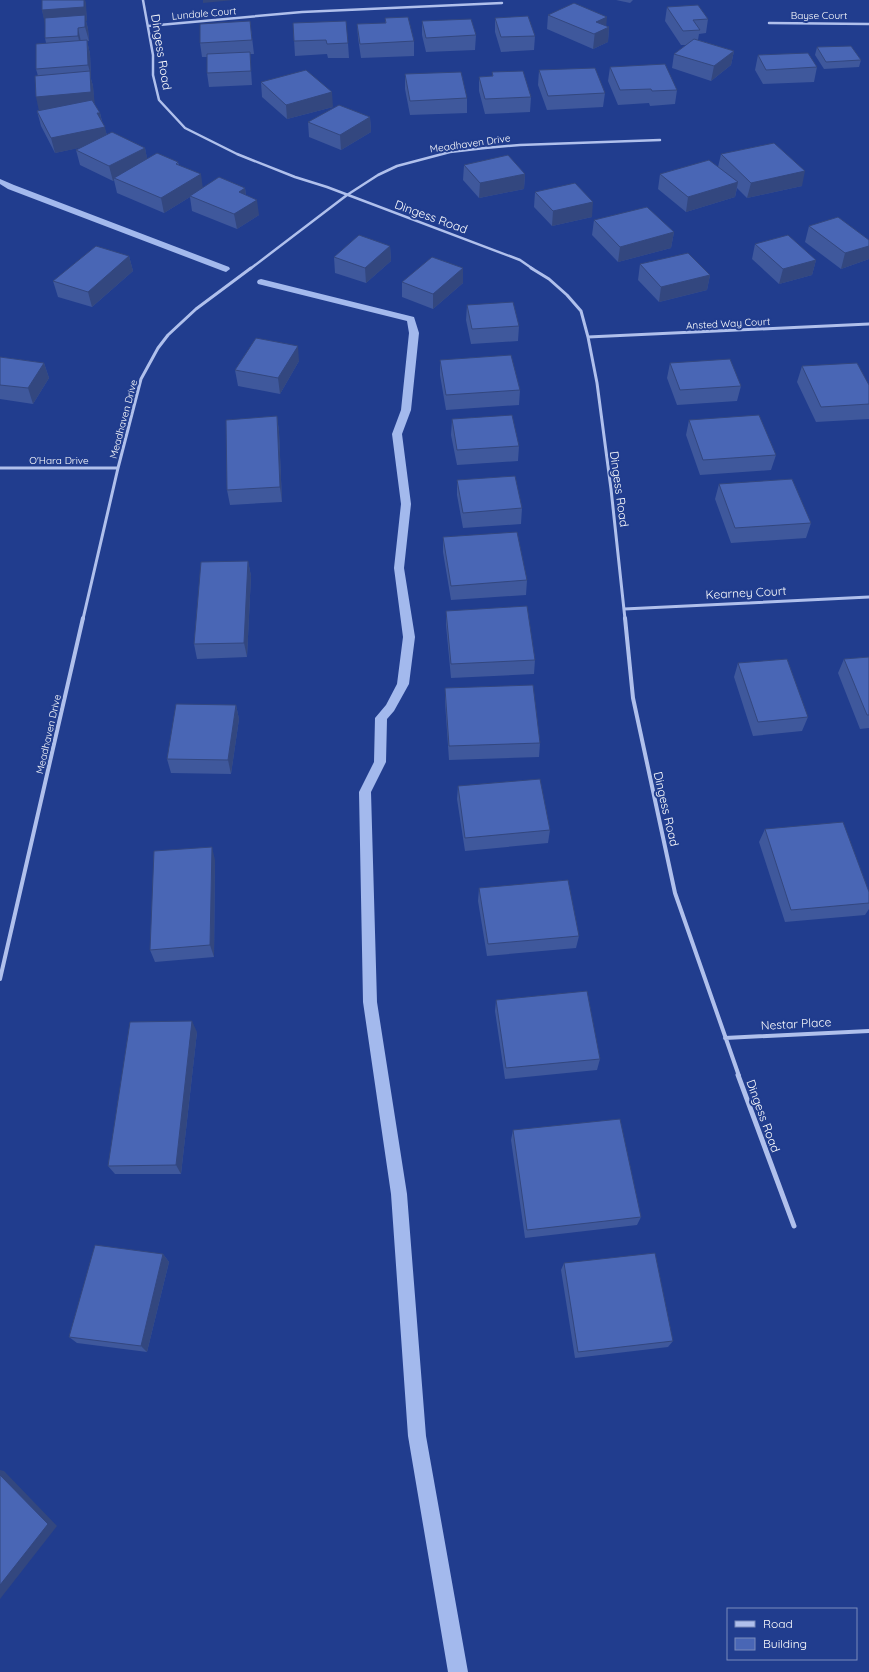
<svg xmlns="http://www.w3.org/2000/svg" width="869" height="1672" viewBox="0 0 869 1672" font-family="Quicksand,sans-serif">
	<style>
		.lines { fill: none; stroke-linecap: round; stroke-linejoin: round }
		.stream { fill: #a3b9ed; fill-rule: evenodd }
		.street-far3 { stroke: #b0c0ec; stroke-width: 2.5 }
		.street-far2 { stroke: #b0c0ec; stroke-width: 3 }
		.street-far1 { stroke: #b0c0ec; stroke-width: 4 }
		.street { stroke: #b0c0ec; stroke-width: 5 }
		.wall { fill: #3f589c }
		.shaded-wall { fill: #33477f }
		.building { fill: #4966b5; stroke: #33477f }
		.labels { text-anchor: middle; stroke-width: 4; stroke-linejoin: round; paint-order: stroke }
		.far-street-label { font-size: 10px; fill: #fff; stroke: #213d8e }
		.street-label { font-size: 12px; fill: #fff; stroke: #213d8e }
	</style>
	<rect width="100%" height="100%" fill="#213d8e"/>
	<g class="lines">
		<path class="stream" d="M0,179L14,185L229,267L230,269L226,272L223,271L8,189L0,184Z
			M261,279L414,317L419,333L411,410L402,434L411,504L404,568L415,637L409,684L394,711L387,719L386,762L371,792L377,1002L407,1194L426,1436L468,1672H448L408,1436L391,1194L363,1002L359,792L374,762L375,718L386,705L397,684L403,637L394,568L401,504L392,434L401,410L409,333L407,321L258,284L257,282L258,280Z"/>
		<path class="street-far3" d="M143,0L153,55V75L159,100L185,128L237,154L295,177L327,187L520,260L533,269
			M769,23L869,24
			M148,26L302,12L502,3
			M250,269L347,195L378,175L397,166L450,152L485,148L520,145L660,140"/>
		<path class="street-far2" d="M531,268L549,279L567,295L581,311L588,337L597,383L611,489L625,619
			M588,337L869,324
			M0,468H118
			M624,609L869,597
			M83,619L118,468L141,379L158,348L168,335L196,309L251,268"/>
		<path class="street-far1" d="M625,618L633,698L675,893L739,1076
			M0,979L83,618
			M725,1038L869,1031"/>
		<path class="street" d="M738,1075L794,1226"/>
	</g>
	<path class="wall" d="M42,0H85L87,21H86L88,29L89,41H87L90,54L91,79L93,86L94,104L100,113L102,121L107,135L145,148L147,159L178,162L179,165L203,188H245L246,195L259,215L237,229L192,211L190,197L164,213L117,193L114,180L113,181L80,165L76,150L82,147L55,153L41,126L37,111L39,110L38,76L36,69L46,43L45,38V22L42,10Z
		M616,0H633L630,3Z
		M667,7L708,19L706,33L699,34L698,40L734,51L731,65L711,81L672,68L674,54L686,45H681L665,21Z
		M548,15L606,26L609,27L608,42L593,49L547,29Z
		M385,18L414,41V56L361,58L358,38L357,24L385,23Z
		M495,18L535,36L534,50L501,52L495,32Z
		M250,21L254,54H250L252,85L209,87L207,73V57H202L200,43Z
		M422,21L476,35L475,50L426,52L422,35Z
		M293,23L348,43L349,58H328L327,54L295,56Z
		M817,47L861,60L859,67L824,69L815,55Z
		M758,55L817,67L814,82L763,84L755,70Z
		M610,67L677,90L675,104L650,106L649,103L618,105L608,81Z
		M539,70L605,93L603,107L547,110L538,85Z
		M492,72L531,97L530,112L485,114L479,91V77L492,76Z
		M405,74L467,98V113L410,115L405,89Z
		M261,82L333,107L287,119L262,97Z
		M370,117L371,132L341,150L309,137L308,122Z
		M721,154L802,186L747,198L737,188L735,197L686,212L658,189L660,174L718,167Z
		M464,165L525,174L524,189L479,198L463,180Z
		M535,192L592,217L552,226L534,207Z
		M594,220L674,232L671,248L618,262L592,235Z
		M809,226L869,240V259L841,269L805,242Z
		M755,244L816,260L812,275L779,284L752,259Z
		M390,246L391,261L366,283L335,273L334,257Z
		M129,256L133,271L92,307L58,297L53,281Z
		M640,264L710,275L707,290L659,302L638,280Z
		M463,268V283L433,309L402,297V282Z
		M467,305L519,326L518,341L471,344L466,320Z
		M0,357L44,363L49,378L33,404L0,399Z
		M440,360L520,390L519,405L446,410L440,375Z
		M299,361L280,394L238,386L235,370Z
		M670,363L741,386L737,401L677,405L667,378Z
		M802,366L869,385V419L816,422L797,382Z
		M277,416L279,432L282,502L230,505L227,490Z
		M452,419L519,446L518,461L457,465L451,435Z
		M689,420L776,455L771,470L700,475L686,435Z
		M457,480L522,508L521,524L463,528L457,495Z
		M719,484L811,523L806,538L731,543L715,499Z
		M443,537L527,580L526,595L451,600L443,552Z
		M248,561L251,576L247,657L197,659L194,644Z
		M446,611L535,660L534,674L451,678L446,625Z
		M869,657V728L860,729L838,673L844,659Z
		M738,663L808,717L802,731L753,736L734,677Z
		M445,688L540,743L539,757L449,760L445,702Z
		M236,705L239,719L231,774L171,773L167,759Z
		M458,786L550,830L548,843L465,851L457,799Z
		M765,829L869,892V909L865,915L785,922L759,842Z
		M215,860L214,957L155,962L150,950Z
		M479,888L579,936L576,948L487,956L478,901Z
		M496,1000L600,1059L597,1070L505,1079L495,1011Z
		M197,1032L181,1174H115L108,1166Z
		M513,1130L641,1217L637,1225L525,1238L511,1140Z
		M163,1254L169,1262L147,1352L77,1343L69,1337Z
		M564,1263L673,1341L668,1347L575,1358L561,1270Z"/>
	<path class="shaded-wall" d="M84,0H85L86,3L87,21H86L88,29L89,41L85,27L45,25L42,10Z
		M203,0H234L203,3Z
		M607,17L606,29L609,27L608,42L593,49L596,22Z
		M78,28L81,42V50L78,36Z
		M87,40L90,54L91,79L93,86L95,106L39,111L36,97L90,72L88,65Z
		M734,51L731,65L711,81L714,66Z
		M332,92L333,107L287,119L286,105Z
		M97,113H100L103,127H105L108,142L55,153L51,138Z
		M370,117L371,132L341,150L340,135Z
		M145,148L148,163L114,178V180L113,181L109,166Z
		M805,171L802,186L747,198L751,183Z
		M201,174L203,189L190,196V197L164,213L161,198Z
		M525,174L524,189L479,198L480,183Z
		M738,182L735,197L686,212L688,197Z
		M245,188L247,203L239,192Z
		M257,200L259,215L237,229L234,214Z
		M593,202L592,217L552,226L553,211Z
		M674,232L671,248L618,262L620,247Z
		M390,246L391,261L366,283L365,268Z
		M869,246V259L841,269L845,253Z
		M129,256L133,271L92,307L88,292Z
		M816,260L812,275L779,284L783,269Z
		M463,268V283L433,309V294Z
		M710,275L707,290L659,302L661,287Z
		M298,346L299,361L280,394L278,378Z
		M44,363L49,378L33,404L28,388Z
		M277,416L279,432L282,502L280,487Z
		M248,561L251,576L247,657L244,643Z
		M236,705L239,719L231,774L228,760Z
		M212,847L215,860L214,957L210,945Z
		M192,1021L197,1032L181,1174L176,1165Z
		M163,1254L169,1262L147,1352L141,1346Z
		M0,1470L4,1471L57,1526L0,1599Z"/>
	<path class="building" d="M42,0H84V7L42,10Z
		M574,3L607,17L596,22L609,27L594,34L548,15Z
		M698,5L708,19L693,20L700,30L683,31L667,7Z
		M85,15V27L78,28V36L45,38V18Z
		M528,16L535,36L501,37L495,18Z
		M408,17L414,41L360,44L357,24L386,23L385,18Z
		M471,19L476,35L426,38L422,21Z
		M250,21L252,40L200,43V24Z
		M346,21L348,43L327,44L326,40L294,41L293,23Z
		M694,39L734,51L714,66L674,54Z
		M87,40L88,65L36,69V44Z
		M851,46L861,60L826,62L817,47Z
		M250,52L251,71L207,73V54Z
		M808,53L817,67L766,70L758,55Z
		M665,64L677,90L652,91L651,89L620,90L610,67Z
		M595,68L605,93L548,96L539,70Z
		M306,70L332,92L286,105L261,82Z
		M90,71L91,92L36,97L35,76Z
		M523,71L531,97L485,99L479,77L493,76L492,72Z
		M461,72L467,98L410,101L405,74Z
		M92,100L100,113H97L105,127L51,138L37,111Z
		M339,105L370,117L340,135L308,122Z
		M112,132L145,148L109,166L76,150Z
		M774,143L805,171L751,183L721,154Z
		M157,153L178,162L176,164L201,174L161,198L114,178Z
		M508,155L525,174L480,183L464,165Z
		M709,160L738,182L688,197L660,174Z
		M219,177L245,188L239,192L257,200L234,214L190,196Z
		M575,183L593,202L553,211L535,192Z
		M647,207L674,232L620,247L594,220Z
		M838,217L869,240V246L845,253L809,226Z
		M359,235L390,246L365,268L334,257Z
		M788,235L816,260L783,269L755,244Z
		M96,246L129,256L88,292L53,281Z
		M688,253L710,275L661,287L640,264Z
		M432,257L463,268L433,294L402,282Z
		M513,302L519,326L472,329L467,305Z
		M256,338L298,346L278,378L235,370Z
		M511,355L520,390L446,395L440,360Z
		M0,357L44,363L28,388L0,385Z
		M730,359L741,386L680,390L670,363Z
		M857,363L869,385V404L821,407L802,366Z
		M512,415L519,446L457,450L452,419Z
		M759,415L776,455L703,460L689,420Z
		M277,416L280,487L227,490L226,420Z
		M515,476L522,508L463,513L457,480Z
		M792,479L811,523L735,528L719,484Z
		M517,532L527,580L451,586L443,537Z
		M248,561L244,643L194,644L201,562Z
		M527,606L535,660L451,664L446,611Z
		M869,657V715H867L844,659Z
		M787,659L808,717L758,722L738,663Z
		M533,685L540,743L449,746L445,688Z
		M176,704L236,705L228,760L167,759Z
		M540,779L550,830L465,838L458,786Z
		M843,822L869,892V903L791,910L765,829Z
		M212,847L210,945L150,950L154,851Z
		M568,880L579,936L488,944L479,888Z
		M587,991L600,1059L506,1068L496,1000Z
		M192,1021L176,1165L108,1166L130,1022Z
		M620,1119L641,1217L527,1230L513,1130Z
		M95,1245L163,1254L141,1346L69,1337Z
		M655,1253L673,1341L578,1352L564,1263Z
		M0,1475L48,1524L0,1585Z"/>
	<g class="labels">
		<g class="far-street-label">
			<text transform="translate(204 13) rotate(-5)" y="4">Lundale Court</text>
			<text x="819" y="19">Bayse Court</text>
			<text transform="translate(470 143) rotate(-8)" y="4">Meadhaven Drive</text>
			<text transform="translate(728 323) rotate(-3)" y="4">Ansted Way Court</text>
			<text transform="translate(123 419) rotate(-75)" y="4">Meadhaven Drive</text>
			<text x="59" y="464">O'Hara Drive</text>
			<text transform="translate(48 734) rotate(-77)" y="4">Meadhaven Drive</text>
		</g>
		<g class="street-label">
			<text transform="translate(161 52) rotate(81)" y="4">Dingess Road</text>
			<text transform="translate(431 217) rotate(20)" y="4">Dingess Road</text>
			<text transform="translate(619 489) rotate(82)" y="4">Dingess Road</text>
			<text transform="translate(746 593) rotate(-3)" y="4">Kearney Court</text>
			<text transform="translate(666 809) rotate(77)" y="4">Dingess Road</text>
			<text transform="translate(796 1024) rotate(-3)" y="4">Nestar Place</text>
			<text transform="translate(763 1116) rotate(70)" y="4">Dingess Road</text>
		</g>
	</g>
	<rect x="727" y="1608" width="130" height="52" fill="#213d8e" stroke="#7a8bbb"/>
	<rect x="735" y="1621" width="20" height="6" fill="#b0c0ec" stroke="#7a8bbb"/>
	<text x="763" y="1628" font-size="12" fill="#ffffff">Road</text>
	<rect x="735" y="1638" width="20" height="12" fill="#4966b5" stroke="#7a8bbb"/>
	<text x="763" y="1648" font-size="12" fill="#ffffff">Building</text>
</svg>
